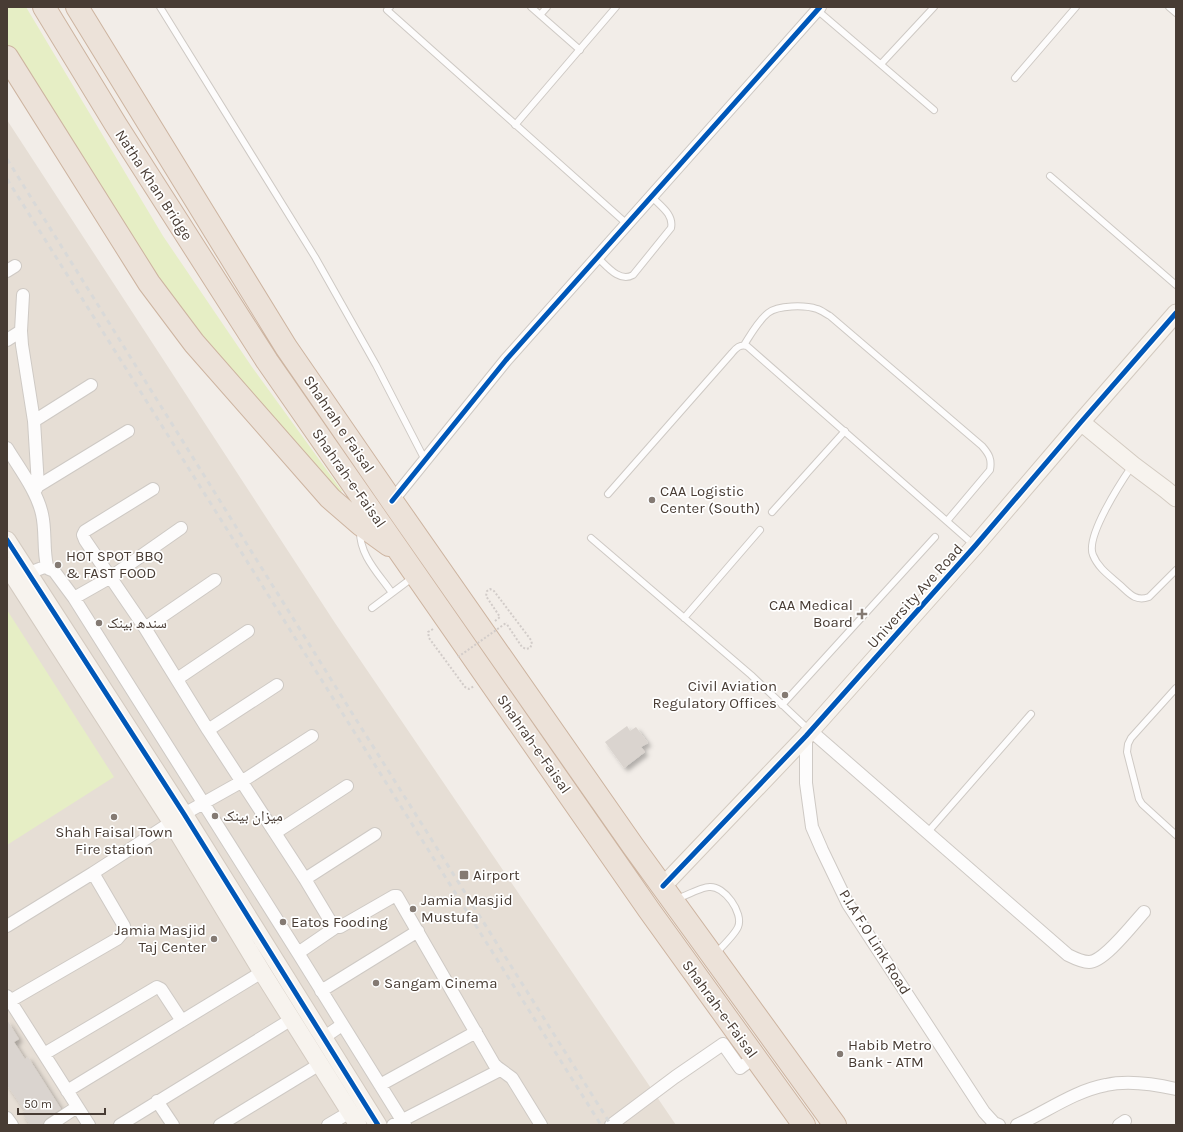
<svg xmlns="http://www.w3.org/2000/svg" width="1183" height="1132" viewBox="0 0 1183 1132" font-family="Karla,'Noto Naskh Arabic',sans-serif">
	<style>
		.residential { fill: #e6ded5 }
		.green { fill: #e6eec5 }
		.building { fill: #dad4cf; filter: url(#shadow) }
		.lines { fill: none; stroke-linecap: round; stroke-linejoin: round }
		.lane-casing { stroke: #cec9c4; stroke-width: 8 }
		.street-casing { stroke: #cec9c4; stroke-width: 14 }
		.secondary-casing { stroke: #d3cac0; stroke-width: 19 }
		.highway-casing { stroke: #cdb4a0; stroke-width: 24 }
		.path { stroke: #d2ccc9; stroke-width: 2; stroke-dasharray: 2 2; stroke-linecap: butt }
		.lane { stroke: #fdfcfc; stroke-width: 6 }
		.street { stroke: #fdfcfc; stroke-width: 12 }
		.secondary { stroke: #f7f3ee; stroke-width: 17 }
		.highway { stroke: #ece2d9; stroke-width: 22 }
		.rail { stroke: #d9d9d8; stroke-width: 3; stroke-dasharray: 5 5; stroke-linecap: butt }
		.path-bridge { stroke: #d2ccc9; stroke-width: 2; stroke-dasharray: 2 2; stroke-linecap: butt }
		.cycleway-casing { stroke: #fff; stroke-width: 8 }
		.cycleway { stroke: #0057b8; stroke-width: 5 }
		.poi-dot { fill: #847a73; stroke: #fff; stroke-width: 1.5 }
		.labels { text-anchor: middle; stroke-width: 3.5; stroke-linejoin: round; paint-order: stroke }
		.street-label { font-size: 15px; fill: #483c34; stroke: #fff }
		.poi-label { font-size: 15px; fill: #483c34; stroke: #fff; text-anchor: start }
	</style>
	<defs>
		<filter id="shadow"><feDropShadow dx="3.5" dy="3.5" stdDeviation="2" flood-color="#0004"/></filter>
	</defs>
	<rect width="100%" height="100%" fill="#f2ede8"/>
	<path class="residential" d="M7,120L335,623L676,1125H7Z"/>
	<path class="green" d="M7,7H26L163,236L252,367L342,491L334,496L151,278L7,45Z
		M7,610L114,777L7,845Z"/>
	<path class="building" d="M627,726L630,731L636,727L648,743L641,747L645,752L624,768L605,742Z
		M7,1020L19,1039L14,1042L25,1059L28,1057L61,1109L46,1119L43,1125H30L22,1113L25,1111L7,1085Z"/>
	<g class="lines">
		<defs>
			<path id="lane" d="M160,7L315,257L376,365L425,460
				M390,7L387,10L627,224
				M531,7L580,50
				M1169,7L1176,13
				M817,10L934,110
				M540,15L547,7
				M881,64L934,7
				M1015,78L1076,7
				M515,125L616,7
				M1050,176L1176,285
				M597,257C606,265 619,283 633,275L671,228C674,214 660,206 651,196
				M744,345C751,334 758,321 768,313C778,305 805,305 817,309C821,310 826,314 830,316L982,446C989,454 992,459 990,470L947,521
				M1132,466C1121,482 1085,537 1093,555C1098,568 1110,576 1120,585C1129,593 1135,602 1149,597L1176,570
				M608,494L732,353C736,348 740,344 747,346L974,545
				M772,512L845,431
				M360,530C359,555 379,574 392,593
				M591,538L751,675L809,730
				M372,608L412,578
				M684,618L760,530
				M1176,688L1131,738L1128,744L1127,752L1139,799L1142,804L1176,835
				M782,705L935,537
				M927,833L1031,714
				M677,899C685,896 702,887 709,887C724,885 744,913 738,927C735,934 722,947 716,953"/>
			<path id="street" d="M7,271L15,266
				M23,295L21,331L22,345L34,421L38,486
				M7,340L21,331
				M34,421L91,385
				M7,448C19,468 37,491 42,514C46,531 43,549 47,566
				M153,489L85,531L83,535L85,540L145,628L208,730L305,879L332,924L336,927
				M35,491L38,486L128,431
				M392,501L506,360L820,7
				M29,573L47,566L49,569L54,571L74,598L298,953L405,1125
				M74,598L111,577L181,528
				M145,628L215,580
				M177,679L248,631
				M208,730L277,685
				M811,731L1068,955C1074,958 1082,962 1089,962C1104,962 1133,924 1144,912
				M806,736V783L812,827L822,850L848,904L984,1112L994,1123L999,1125
				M275,833L347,786
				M305,879L375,834
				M7,926L93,873L184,814L241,782L312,736
				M298,953L336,927H340L394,896H397L494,1064L497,1067L512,1078L541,1125
				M321,991L418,931
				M7,996L89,1125
				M10,1001L117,939L123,932L124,926L93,873
				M323,1038L342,1025
				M44,1054L157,987L161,989L182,1021
				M380,1085L476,1032
				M67,1091L262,972
				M157,1101L173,1125
				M7,1118L12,1125
				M50,1125L77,1107
				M120,1125L292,1019
				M220,1125L320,1064
				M328,1125L350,1112
				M393,1125L500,1070
				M611,1125L675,1077L723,1044L740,1068L755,1057
				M1017,1125C1046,1112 1074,1091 1106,1085C1128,1080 1154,1084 1176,1089
				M1119,1125L1125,1121"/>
			<path id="secondary" d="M1081,422L1133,465L1165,489L1176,498
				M7,540L184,814L378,1125
				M7,566L172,823L262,972L358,1125
				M663,886L806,736L975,546L1081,422L1176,313"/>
			<path id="highway" d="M44,7L116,125L267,361L649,910L804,1125
				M77,7L286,347L392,501L633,846L835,1125
				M7,57L149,283L194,343L330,498L360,524L389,545"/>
		</defs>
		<use href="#lane" class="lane-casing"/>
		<use href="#street" class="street-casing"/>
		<use href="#secondary" class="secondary-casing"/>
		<use href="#highway" class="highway-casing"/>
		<path class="path" d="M495,621L500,617L486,596L487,591L490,589L494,591L531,640L532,644L530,648L526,649L522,647L506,623
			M433,629L428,632L429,638L465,687L469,689L474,686"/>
		<use href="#lane" class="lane"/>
		<use href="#street" class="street"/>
		<use href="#secondary" class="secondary"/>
		<use href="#highway" class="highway"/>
		<path class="rail" d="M7,159L352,713L611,1125
			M7,179L601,1125"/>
		<path class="path-bridge" d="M458,657L506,623"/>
		<defs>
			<path id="cycleway" d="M392,501L506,360L820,7
				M7,540L184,814L378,1125
				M663,886L806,736L975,546L1081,422L1176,313"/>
		</defs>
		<use href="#cycleway" class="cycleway-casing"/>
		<use href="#cycleway" class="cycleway"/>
	</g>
	<g class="poi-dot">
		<circle cx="652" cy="500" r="4"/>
		<circle cx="58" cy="565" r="4"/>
		<path d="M860 608h4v4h4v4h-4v4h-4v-4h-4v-4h4z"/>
		<circle cx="99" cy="623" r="4"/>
		<circle cx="785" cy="695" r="4"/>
		<circle cx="215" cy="816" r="4"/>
		<circle cx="114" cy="817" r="4"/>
		<rect x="459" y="870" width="10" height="10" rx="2"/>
		<circle cx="413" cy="909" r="4"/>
		<circle cx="283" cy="922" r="4"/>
		<circle cx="214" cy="939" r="4"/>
		<circle cx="376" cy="983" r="4"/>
		<circle cx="840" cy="1054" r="4"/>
	</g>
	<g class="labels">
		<g class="street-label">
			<text transform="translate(154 185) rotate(57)" y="5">Natha Khan Bridge</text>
			<text transform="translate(339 424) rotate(56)" y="5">Shahrah e Faisal</text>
			<text transform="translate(349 478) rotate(55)" y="5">Shahrah-e-Faisal</text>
			<text transform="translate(915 596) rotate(-48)" y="5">University Ave Road</text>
			<text transform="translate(534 744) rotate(55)" y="5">Shahrah-e-Faisal</text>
			<text transform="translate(875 942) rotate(58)" y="5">P.I.A F.O Link Road</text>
			<text transform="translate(720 1009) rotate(54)" y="5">Shahrah-e-Faisal</text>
		</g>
		<g class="poi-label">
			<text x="660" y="496">CAA Logistic<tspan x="660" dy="17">Center (South)</tspan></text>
			<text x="66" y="561">HOT SPOT BBQ<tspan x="66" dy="17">&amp; FAST FOOD</tspan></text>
			<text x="853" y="610" text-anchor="end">CAA Medical<tspan x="853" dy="17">Board</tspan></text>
			<text x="107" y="628">سندھ بینک</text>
			<text x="777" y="691" text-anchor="end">Civil Aviation<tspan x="777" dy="17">Regulatory Offices</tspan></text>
			<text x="223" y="821">میزان بینک</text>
			<text x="114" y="837" text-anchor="middle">Shah Faisal Town<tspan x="114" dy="17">Fire station</tspan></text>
			<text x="473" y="880">Airport</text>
			<text x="421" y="905">Jamia Masjid<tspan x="421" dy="17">Mustufa</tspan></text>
			<text x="291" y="927">Eatos Fooding</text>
			<text x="206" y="935" text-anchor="end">Jamia Masjid<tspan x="206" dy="17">Taj Center</tspan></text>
			<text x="384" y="988">Sangam Cinema</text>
			<text x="848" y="1050">Habib Metro<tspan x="848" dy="17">Bank - ATM</tspan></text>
		</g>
	</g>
	<rect width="1183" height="1132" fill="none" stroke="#483c34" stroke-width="16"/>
	<path d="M18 1108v6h87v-6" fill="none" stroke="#483c34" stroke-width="2"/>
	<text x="24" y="1108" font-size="12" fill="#483c34" stroke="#ffffff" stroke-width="3" paint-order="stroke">50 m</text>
</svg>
